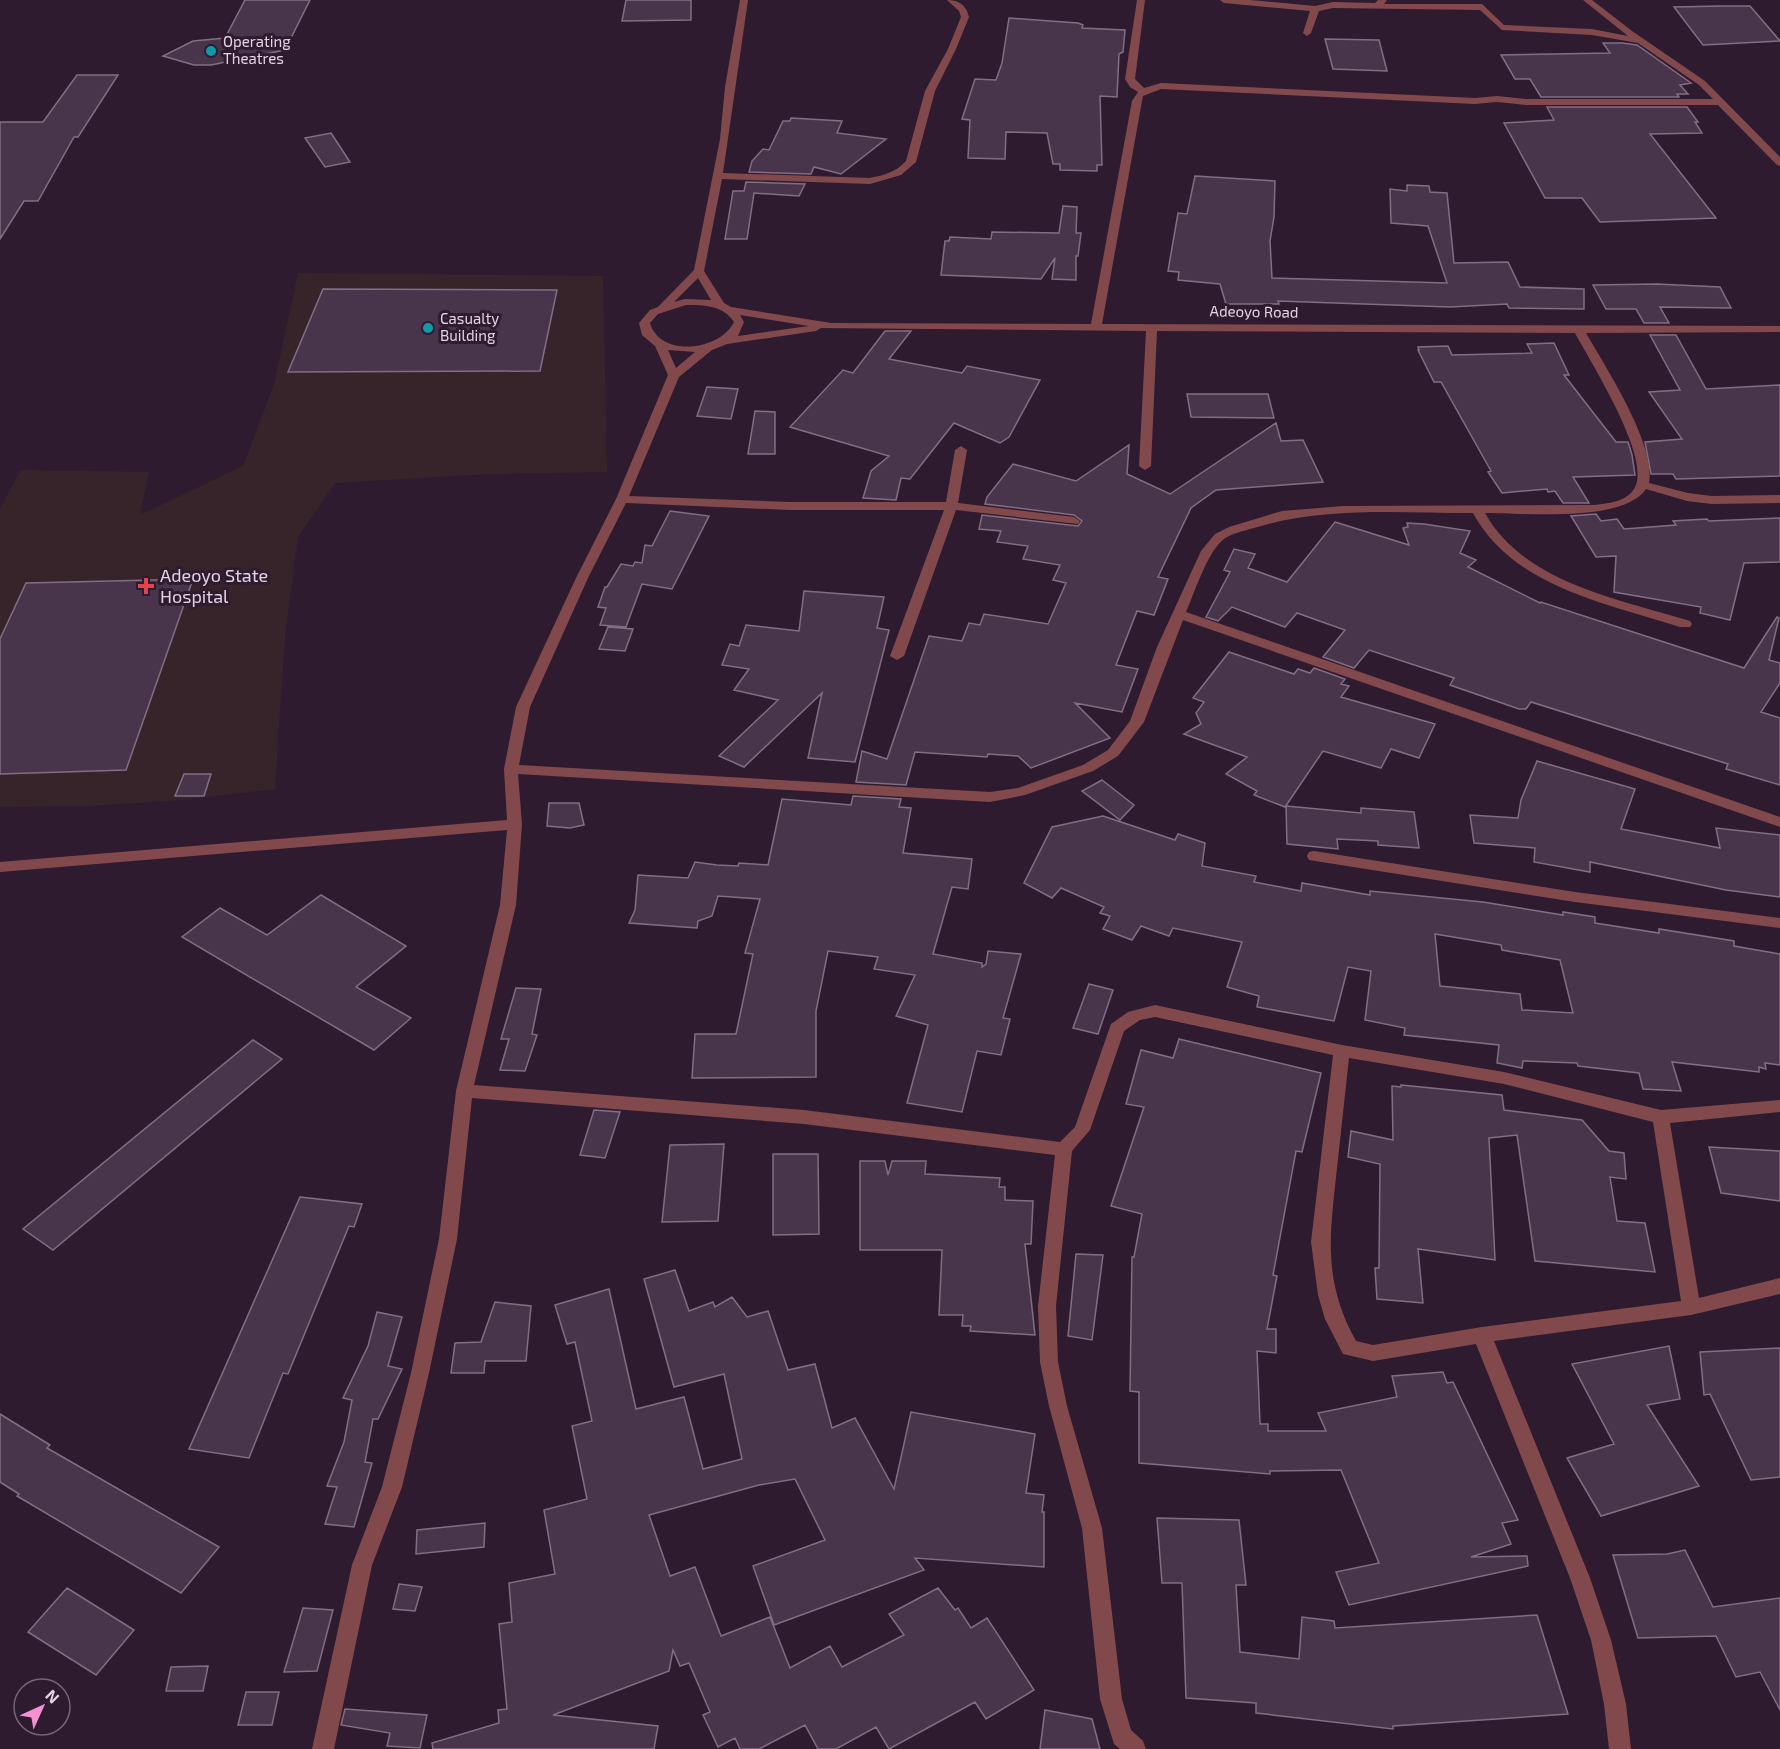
<svg xmlns="http://www.w3.org/2000/svg" width="1780" height="1749" viewBox="0 0 1780 1749" font-family="'Exo 2',sans-serif">
	<style>
		.medical { fill: #37242a }
		.building { fill: #48354b; stroke: #836d85; stroke-width: 1.5; fill-rule: evenodd }
		.lines { fill: none; stroke-linecap: round; stroke-linejoin: round }
		.street { fill: #82494d; fill-rule: evenodd }
		.culture-dot { fill: #0f9aa8; stroke: #2f1b2f; stroke-width: 2 }
		.health-dot { fill: #e0444e; stroke: #2f1b2f; stroke-width: 2 }
		.labels { text-anchor: middle; stroke-width: 6; stroke-linejoin: round; paint-order: stroke }
		.far-poi-label { font-size: 15px; fill: #e1d3e0; stroke: #2f1b2f; text-anchor: start }
		.far-street-label { font-size: 15px; fill: #e1d3e0; stroke: #2f1b2f }
		.poi-label { font-size: 18px; fill: #e1d3e0; stroke: #2f1b2f; text-anchor: start }
	</style>
	<rect width="100%" height="100%" fill="#2f1b2f"/>
	<path class="medical" d="M298,273L603,276L607,472L488,474L335,483L298,537L285,636L275,789L181,800L88,806L0,807V508L21,470L149,472L140,515L243,466L274,385Z"/>
	<path class="building" d="M245,0H310L285,50L211,65H194L163,56L193,41L225,38Z
		M626,0H691V20L622,21Z
		M1722,6H1750L1780,41L1703,45L1674,7Z
		M1009,18L1078,23L1083,25L1082,28L1125,30L1123,52L1119,54L1117,97L1100,96L1102,165H1097V171L1060,170V164H1053L1047,133L1006,132L1005,159L968,158L970,120L962,119L975,79L996,80L1002,63Z
		M1325,39L1379,40L1387,71L1333,69Z
		M1603,43H1622L1637,45L1691,83L1680,85L1688,94H1677L1679,97H1541L1530,79H1515L1501,55L1610,53Z
		M77,75H118L78,137H74L38,201H24L0,239V122H43Z
		M1547,107H1687L1698,122H1695L1702,133L1650,134L1716,218L1600,222L1582,198H1545L1504,123L1554,120Z
		M791,118L842,121L837,133L886,139L841,174L814,167L811,174L749,172L752,161L763,149L769,150L783,121H790Z
		M331,133L350,162L325,167L305,138Z
		M1195,176L1275,181L1274,217L1270,241L1272,278L1447,283L1428,226L1391,223L1390,189L1407,191V185L1429,186L1430,192L1447,193L1454,263L1508,262L1520,287L1584,289V309L1509,308L1507,304L1450,307L1278,301L1279,304H1226L1220,284L1178,280L1179,272L1168,271L1178,213L1187,214Z
		M746,182L805,184L799,196L754,193L747,239H725L733,191H744Z
		M1063,206L1077,207L1076,233H1081L1078,256H1076V280L1052,279L1055,258L1041,279L941,275L945,241H949L950,237L991,239L992,232L1059,233Z
		M1656,284L1720,287L1731,308L1660,307L1669,323H1644L1636,309H1606L1593,285Z
		M323,289L557,290L540,371L288,372Z
		M885,331H911L889,359L962,373L967,366L1040,380L1009,437L1000,443L954,423L910,479L901,478L896,500L863,498L871,471L889,456L790,427L843,370L853,373Z
		M1650,335H1676L1706,389L1780,385V476L1676,479L1673,474H1651L1645,442L1682,439L1649,392L1680,390Z
		M1554,343L1569,375H1564L1616,442H1628L1632,455L1635,475L1573,477L1589,503H1563L1555,491L1548,492L1547,489L1502,493L1488,472L1491,471L1441,382H1434L1418,350H1419L1418,347L1448,346L1452,355L1532,353L1527,344Z
		M707,387L738,389L731,419L697,416Z
		M1187,394H1268L1274,418L1191,417Z
		M755,411L775,412V454H748Z
		M1276,423L1281,441L1303,440L1323,482L1216,490L1191,508L1158,577L1168,579L1154,615L1137,611L1116,665L1138,669L1122,712L1075,703L1110,738L1031,768L1018,756L988,754L987,757L915,752L906,785L856,782L862,751L887,759L929,636L962,641L969,623L980,625L984,614L1048,624L1066,583L1053,580L1060,565L1023,559L1028,546L997,542L1001,531L979,529L982,515L1078,526L1082,521L1074,515L985,504L987,497L1013,464L1076,481L1129,445L1127,474L1170,494Z
		M670,511L709,516L672,589L642,584L626,627L600,625L606,608L598,607L605,587H607L621,564L633,566L635,562L642,563L645,545L652,546Z
		M1596,514L1601,521L1617,519L1624,529L1676,525L1673,521L1707,519L1709,521L1780,518V562L1744,563L1730,620L1700,613L1701,607L1614,592L1616,556L1596,557L1571,516Z
		M1335,522L1409,545L1403,528L1408,527L1407,523L1424,524L1470,531L1460,553L1476,560L1468,567L1540,603L1541,602L1744,668L1777,617L1779,618L1769,660L1780,663V683L1761,712L1780,718V785L1726,769L1728,764L1531,702L1526,709H1519L1450,685L1454,678L1369,650L1354,668L1323,657L1345,630L1297,613L1285,627L1232,607L1218,621L1206,617L1230,572L1224,570L1234,549L1255,554L1248,568L1287,582Z
		M193,579L126,770L0,774V639L26,583Z
		M804,591L884,597L877,628L889,630L855,762L808,758L822,693L744,767L719,756L778,700L734,690L749,669L722,665L730,644L739,646L746,625L799,631Z
		M608,627L633,629L625,651L599,649Z
		M1229,652L1294,674L1298,669L1310,673L1314,668L1345,679L1341,684L1349,686L1341,697L1435,724L1419,758L1391,749L1381,768L1323,751L1285,807L1254,795L1257,791L1226,774L1247,757L1184,734L1201,724L1196,713L1204,702L1193,698Z
		M1537,761L1635,789L1621,829L1720,848L1716,828L1780,835V897L1726,890L1590,862V872L1534,862L1535,848L1474,843L1470,815L1518,818L1521,800Z
		M184,774H211L204,796H175Z
		M1102,780L1134,805L1120,820L1082,791Z
		M853,796L901,799L899,807L911,808L903,853L972,859L968,889L952,887L933,954L982,963V967L986,964L988,951L1021,954L1003,1018L1010,1019L1001,1055L977,1051L962,1112L907,1103L928,1025L896,1016L915,975L874,969L878,957L828,951L816,1011V1077L692,1078L695,1034H736L753,954L745,953L760,899L718,896L712,916L698,921L697,928L629,923L635,910L638,875L688,878L695,862L717,865L738,866L739,863L768,865L782,799L851,805Z
		M549,803H579L584,825L570,828L547,826Z
		M1286,806L1361,813V808L1414,812L1419,848L1378,845V841L1337,839L1338,849L1287,844Z
		M1103,816L1175,840L1178,834L1205,843L1202,866L1256,876L1254,882L1301,891L1302,883L1370,895V891L1483,902L1563,915V912L1595,917V923L1659,933V929L1734,941V946L1780,954V1065L1765,1063L1766,1069L1759,1067V1072L1672,1062L1681,1091L1643,1089L1639,1073L1578,1066L1577,1063L1523,1061L1522,1068L1497,1063L1499,1045L1404,1035L1405,1028L1365,1020L1371,971L1348,967L1334,1021L1257,1007L1259,996L1227,987L1242,942L1173,928L1169,936L1141,926L1132,940L1103,929L1110,916L1100,913L1104,907L1061,888L1052,898L1024,883L1052,827ZM1435,934L1501,945L1502,950L1560,960L1573,1013L1522,1010L1520,994L1440,986Z
		M321,895L406,946L356,987L411,1018L374,1050L182,937L220,908L267,935Z
		M1089,984L1113,990L1098,1034L1073,1028Z
		M516,988L541,989L532,1034L537,1035L525,1071L500,1070L509,1039H501Z
		M1179,1039L1321,1073L1302,1152L1296,1151L1273,1275L1277,1276L1267,1329H1276V1353L1257,1351L1260,1424H1268V1431H1326L1318,1413L1397,1397L1392,1376L1443,1372L1447,1383L1453,1382L1518,1520L1502,1523L1511,1544L1471,1557L1527,1556L1528,1566L1349,1605L1336,1572L1379,1563L1341,1470L1270,1471V1474L1139,1463V1392L1130,1391L1132,1257H1134L1142,1214L1111,1206L1144,1107L1126,1104L1141,1050L1173,1058Z
		M253,1040L282,1059L53,1250L23,1229Z
		M1401,1085L1502,1095L1504,1110L1582,1120L1609,1151L1624,1153L1626,1179L1610,1177L1617,1221L1645,1223L1655,1272L1535,1261L1517,1135L1489,1138L1495,1260L1418,1249L1423,1303L1377,1299L1375,1268H1379L1380,1164L1348,1157L1351,1131L1393,1140L1392,1086L1401,1087Z
		M594,1110L620,1112L605,1158L580,1155Z
		M724,1144L718,1221L662,1222L670,1145Z
		M1709,1147L1780,1151V1201L1721,1193Z
		M773,1154H818L819,1234L773,1235Z
		M860,1161H885L888,1175L892,1161H926L925,1174L1000,1178L999,1187H1005V1200L1033,1201L1031,1244H1025L1035,1335L970,1331L971,1326H962L963,1315H939L942,1250H860Z
		M300,1197L362,1204L354,1227L349,1226L288,1374L283,1373L249,1458L189,1449Z
		M1076,1254L1103,1255L1092,1340L1068,1336Z
		M675,1270L689,1311L713,1302L715,1307L732,1297L747,1317L768,1311L788,1370L815,1364L832,1428L855,1418L894,1489L911,1412L1035,1434L1026,1493L1044,1495L1042,1512H1044V1567L915,1558L924,1570L774,1625L753,1566L825,1540L795,1479L759,1485L649,1515L670,1576L695,1567L721,1636L770,1617L790,1668L830,1646L842,1667L904,1635L889,1614L938,1588L955,1610L958,1608L971,1628L987,1618L1034,1690L986,1719L975,1702L889,1749L876,1727L836,1749H818L805,1725L759,1749H740L735,1738L718,1747L703,1715L710,1712L689,1663L680,1666L673,1650L669,1671L553,1715L658,1726L654,1749H433L432,1743L499,1723L498,1710L507,1709L499,1624L512,1622L509,1583L555,1574L544,1510L587,1499L572,1426L592,1421L575,1342L567,1344L555,1305L609,1289L636,1409L684,1397L703,1469L742,1459L724,1374L674,1387L644,1279Z
		M495,1302L531,1306L526,1361H485L484,1373H451L455,1343L481,1342Z
		M377,1312L402,1317L388,1366L402,1369L378,1419H373L365,1462L372,1463L354,1527L325,1524L337,1487L327,1486L344,1442L352,1400L343,1398L368,1346Z
		M1669,1346L1680,1399L1647,1405L1699,1486L1601,1516L1567,1458L1614,1444L1572,1364Z
		M1780,1348V1477L1751,1480L1710,1394L1704,1395L1700,1352Z
		M0,1414L50,1445L47,1448L219,1547L181,1593L17,1496L19,1494L0,1482Z
		M1157,1518L1239,1520L1246,1585H1236L1240,1652L1299,1659L1302,1617L1334,1621L1335,1628L1537,1615L1568,1714L1393,1726V1729L1256,1713V1703L1186,1698L1182,1583H1162Z
		M485,1523L484,1547L416,1554L417,1530Z
		M1685,1550L1713,1607L1780,1598V1710L1760,1672L1736,1677L1716,1636L1638,1638L1613,1555L1667,1554Z
		M399,1584L422,1587L415,1611L393,1609Z
		M67,1588L134,1630L96,1675L28,1632Z
		M303,1608L333,1610L317,1671L284,1672Z
		M208,1666L203,1691H166L171,1667Z
		M246,1692H279L272,1725H238Z
		M345,1709L427,1715L420,1748L387,1746L390,1733L341,1725Z
		M1045,1710L1092,1719L1100,1749H1040Z"/>
	<g class="lines">
		<path class="street" d="M740,0H748L723,173L870,178C884,175 896,172 906,161L925,91L948,49L961,17L959,11L947,0C959,0 966,5 969,17L956,49L935,91L916,162L901,175L870,184L722,179L704,271L724,303L731,307L831,323L1091,324L1132,101L1138,92L1130,87L1125,79L1137,0H1145L1135,79L1144,88L1161,83L1475,98L1497,96L1526,99H1713L1699,85L1638,43L1592,35L1502,30L1480,10L1333,8L1319,11L1311,33L1307,36L1303,33L1310,11L1224,3L1220,0H1250L1315,6L1333,2L1375,3L1378,0H1387L1384,4H1482L1504,25L1592,29L1628,36L1583,0H1592L1632,31L1705,81L1780,157V166L1777,165L1718,105H1526L1497,102L1475,104L1161,89L1143,96L1142,101L1102,324L1780,326V332L1586,333C1606,368 1656,444 1649,483L1688,493L1712,496L1780,495V503L1712,504L1687,501L1646,489C1623,523 1524,513 1485,513C1524,583 1619,599 1690,621L1692,624L1690,627H1680C1606,603 1513,587 1473,513C1400,513 1323,506 1254,528C1244,531 1232,533 1224,539C1207,552 1195,592 1186,612L1780,817V827L1183,620L1144,722L1118,756L1093,771L1025,795L990,802L518,774L522,824L516,905L474,1085L804,1110L1060,1142L1075,1127L1111,1024L1128,1012L1155,1005L1342,1045L1504,1072L1661,1110L1780,1100V1112L1670,1123L1699,1298L1780,1278V1294L1691,1315L1494,1341L1590,1578L1611,1640L1626,1704L1631,1749H1609L1604,1704L1591,1640L1570,1578L1476,1344L1373,1361L1343,1354L1325,1319L1318,1295L1311,1242L1333,1055L1155,1017L1140,1020L1124,1031L1090,1130L1072,1151L1056,1306L1058,1362L1067,1406L1102,1528L1122,1699L1131,1730L1143,1741L1146,1749H1120L1114,1744L1100,1699L1082,1528L1049,1406L1040,1362L1038,1306L1055,1155L804,1124L472,1098L457,1239L429,1373L402,1487L372,1565L334,1749H312L352,1565L382,1487L411,1373L439,1239L456,1091L500,905L507,830L0,872V862L507,820L504,769L516,707L576,578L616,499L668,375L655,346L642,335L639,323L650,310L658,307L694,270L720,139L725,87ZM698,278L711,300L685,299L674,302ZM686,305C704,305 723,305 734,322C720,351 660,358 650,323L658,314ZM740,315L809,326L738,336L744,322ZM821,328L1146,331L1139,466L1145,470L1151,466L1157,331L1575,333C1591,363 1651,457 1635,487C1628,502 1608,503 1594,505L1343,506L1282,511L1229,527L1215,534L1201,551L1157,647L1130,721L1108,750L1083,765L1018,788L990,792L519,765L530,707L588,578L626,503L790,510H944L890,656L897,660L904,656L956,510L1078,524L1080,521L1074,517L958,503L967,450L961,446L955,450L946,502H790L629,496L679,377L712,350L727,344L816,331ZM668,350L695,352L676,368ZM1349,1058L1504,1084L1653,1122L1681,1301L1482,1327L1373,1345L1356,1341C1322,1280 1330,1234 1337,1168C1341,1131 1345,1095 1349,1058Z
			M1314,851L1575,892L1780,918V928L1575,902L1309,860L1307,856L1309,852Z"/>
	</g>
	<g class="culture-dot">
		<circle cx="211" cy="51" r="6"/>
		<circle cx="428" cy="328" r="6"/>
	</g>
	<path class="health-dot" d="M143 577h6v6h6v6h-6v6h-6v-6h-6v-6h6z"/>
	<g class="labels">
		<g class="far-poi-label">
			<text x="223" y="47">Operating<tspan x="223" dy="17">Theatres</tspan></text>
			<text x="440" y="324">Casualty<tspan x="440" dy="17">Building</tspan></text>
		</g>
		<g class="far-street-label">
			<text transform="translate(1254 312) rotate(1)" y="5">Adeoyo Road</text>
		</g>
		<g class="poi-label">
			<text x="160" y="582">Adeoyo State<tspan x="160" dy="21">Hospital</tspan></text>
		</g>
	</g>
	<g transform="translate(42 1707) rotate(45)"><circle r="28" fill="#2f1b2f" stroke="#766576" stroke-width="1.5"/>
	<path d="M0-4.5L10 22L0 15L-10 22Z" fill="#f591d2"/>
	<text y="-9" font-size="16" font-weight="bold" text-anchor="middle" fill="#e1d3e0">N</text>
	</g>
</svg>
